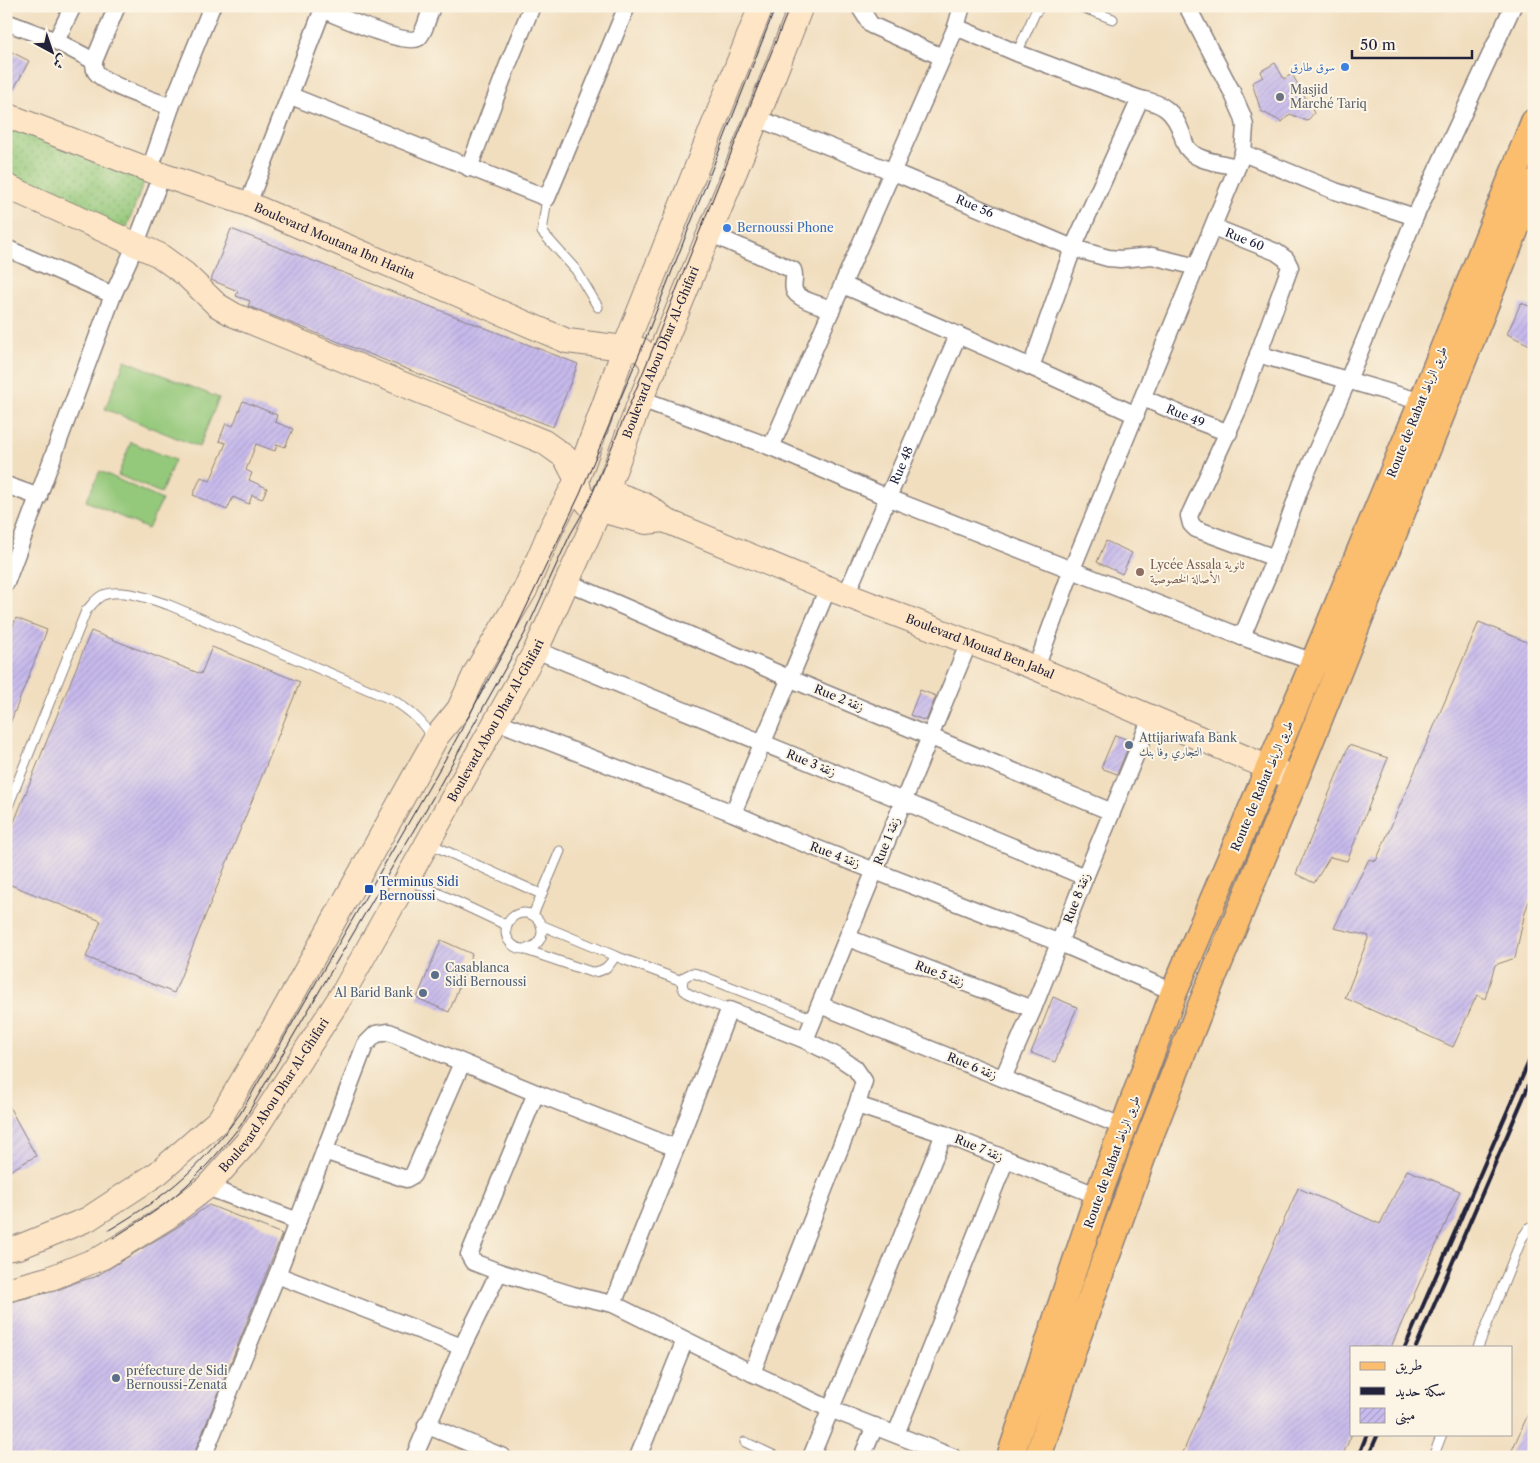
<svg xmlns="http://www.w3.org/2000/svg" width="1540" height="1463" viewBox="0 0 1540 1463" font-family="'Libre Caslon Text',Amiri,serif">
	<style>
		.grass { fill: url(#grass-dots); stroke: #5b755a }
		.garden { fill: #94c87a; stroke: #5b755a }
		.building { fill: url(#building-hatch) }
		.lines { fill: none; stroke-linecap: round; stroke-linejoin: round }
		.lane-casing { stroke: #8a807d; stroke-width: 11 }
		.street-casing { stroke: #8a807d; stroke-width: 19 }
		.secondary-casing { stroke: #8a807d; stroke-width: 26 }
		.primary-casing { stroke: #8a807d; stroke-width: 29 }
		.lane { stroke: #fff; stroke-width: 9 }
		.street { stroke: #fff; stroke-width: 16 }
		.secondary { stroke: #fde5c5; stroke-width: 24 }
		.primary { stroke: #fbbd6e; stroke-width: 26 }
		.tram { stroke: #22223b; stroke-width: 1 }
		.rail { stroke: #22223b; stroke-width: 4 }
		.shop-dot { fill: #3f7fe0; stroke: #fcf5e5; stroke-width: 2 }
		.worship-dot { fill: #6b7280; stroke: #fcf5e5; stroke-width: 2 }
		.education-dot { fill: #8d6e63; stroke: #fcf5e5; stroke-width: 2 }
		.service-dot { fill: #5c6f8a; stroke: #fcf5e5; stroke-width: 2 }
		.transit-dot { fill: #1a4fb4; stroke: #fcf5e5; stroke-width: 2 }
		.labels { text-anchor: middle; stroke-width: 4; stroke-linejoin: round; paint-order: stroke }
		.shop-label { font-size: 12px; fill: #366cbe; stroke: #fcf5e5; text-anchor: end }
		.worship-label { font-size: 12px; fill: #5b616d; stroke: #fcf5e5; text-anchor: start }
		.street-label { font-size: 12px; fill: #22223b; stroke: #fcf5e5 }
		.education-label { font-size: 12px; fill: #785e54; stroke: #fcf5e5; text-anchor: start }
		.service-label { font-size: 12px; fill: #4e5e75; stroke: #fcf5e5; text-anchor: start }
		.transit-label { font-size: 12px; fill: #164399; stroke: #fcf5e5; text-anchor: start }
	</style>
	<defs>
		<pattern id="grass-dots" width="8" height="8" patternUnits="userSpaceOnUse" patternTransform="scale(1.25)"><rect width="8" height="8" fill="#94c87a"/><path d="M2 2h.1M6 6h.1" fill="none" stroke="#78a265" stroke-width="1.8" stroke-linecap="round"/></pattern>
		<pattern id="building-hatch" width="6" height="6" patternUnits="userSpaceOnUse" patternTransform="scale(1.25)"><rect width="6" height="6" fill="#c7baec"/><path d="M-1 1l2-2M0 6l6-6M5 7l2-2" fill="none" stroke="#aba0cb"/></pattern>
	</defs>
	<rect width="100%" height="100%" fill="#fcf5e5"/>
	<filter id="ink" filterUnits="userSpaceOnUse"><feTurbulence type="fractalNoise" baseFrequency=".02" numOctaves="2"/><feDisplacementMap in="SourceGraphic" scale="10" xChannelSelector="R" yChannelSelector="G"/><feConvolveMatrix kernelMatrix="1 2 1 2 8 2 1 2 1" color-interpolation-filters="sRGB"/></filter>
	<filter id="wash" filterUnits="userSpaceOnUse"><feTurbulence type="fractalNoise" baseFrequency=".0096" numOctaves="4" result="noise"/><feDisplacementMap in="SourceGraphic" scale="20" xChannelSelector="R" yChannelSelector="G"/><feGaussianBlur stdDeviation="1.12" result="paint"/><feColorMatrix in="noise" values="0 0 0 0 0 0 0 0 0 0 0 0 0 0 0 0 0 1.4 0 .05"/><feComposite in="paint" operator="in"/></filter>
	<g filter="url(#wash)">
		<rect width="100%" height="100%" fill="#f1debf"/>
		<path class="grass" d="M6,119L146,176L124,235L6,185Z"/>
		<path class="garden" d="M125,360L219,398L199,447L105,409Z
			M131,442L175,460L161,493L118,475Z
			M100,471L162,500L148,529L86,501Z"/>
		<g id="blocks">
			<path class="building" d="M6,49L29,61L7,102H6Z
				M1275,63L1284,79L1292,74L1314,113L1307,121L1290,114L1282,122L1261,111L1252,83L1263,77L1261,71Z
				M231,229L578,364L553,427L248,306L250,301L236,296L238,291L211,280Z
				M1521,303L1534,308V347L1507,334Z
				M243,401L277,415L275,422L293,429L285,447L277,444L275,451L256,444L246,470L252,473L249,480L267,488L262,499L252,495L249,504L233,497L227,510L193,495L201,477L210,481L226,443L219,441L226,423L233,426Z
				M1106,541L1132,553L1122,574L1097,562Z
				M16,618L47,630L7,731L6,643Z
				M1479,622L1534,645V888L1525,912L1515,958L1495,965L1485,999L1477,995L1453,1047L1345,998L1369,936L1334,928L1369,859L1376,861Z
				M91,631L201,674L212,647L300,682L174,993L86,957L101,921L6,883V842Z
				M920,690L936,696L926,721L910,715Z
				M1115,735L1131,741L1117,774L1101,768Z
				M1349,745L1388,758L1347,861L1330,857L1314,883L1296,874Z
				M441,940L472,954L449,1012L417,998Z
				M1053,997L1077,1007L1055,1062L1031,1053Z
				M6,1101L36,1156L6,1173Z
				M1407,1170L1460,1191L1391,1347H1351V1436L1342,1457H1181L1298,1188L1380,1224Z
				M209,1205L282,1234L193,1457H6V1303L55,1291L80,1281L95,1277L176,1228Z
				M1534,1401V1457H1509Z"/>
		</g>
	</g>
	<g filter="url(#ink)">
		<use href="#blocks" fill-opacity="0" stroke="#8a807d" stroke-width="1"/>
		<g class="lines">
			<defs>
				<path id="lane" d="M1079,6L1113,19
					M1017,53L1035,13L1041,6
					M547,198L542,232L576,270L598,307
					M6,811L86,611C91,606 96,598 103,595C123,588 150,599 169,605L393,700C410,711 424,722 433,740
					M428,843L541,894
					M408,879L506,925
					M506 931a18 18 0 1 1 36 0a18 18 0 1 1-36 0Z
					M533,915L560,851
					M541,925L615,956L682,981
					M526,950L591,972C603,972 609,967 615,956
					M729,1010C720,1006 691,997 685,991C681,987 682,982 684,977L692,973L697,974L814,1019
					M1478,1347L1522,1238L1530,1227H1534
					M745,1442L777,1457
					M1433,1457L1442,1434"/>
				<g id="street">
					<path d="M859,6L871,25L942,57"/>
					<path d="M323,10C339,16 405,46 418,38C424,34 429,14 432,6"/>
					<path d="M6,22L56,41L94,61C94,65 94,69 96,72C106,86 154,100 171,107"/>
					<path d="M956,27L1017,53L1140,99C1163,103 1174,111 1182,134C1184,141 1185,147 1190,151C1200,162 1223,163 1237,167"/>
					<path d="M56,41L73,6"/>
					<path d="M94,61L117,6"/>
					<path d="M291,96L547,198L627,6"/>
					<path id="s1" d="M757,118L891,171L1073,248L1108,258L1120,259L1152,256L1197,267"/>
					<path d="M1243,153L1335,191L1415,217"/>
					<path d="M469,168L509,62L532,6"/>
					<path d="M150,169L171,107L212,6"/>
					<path d="M248,204L324,6"/>
					<path id="s2" d="M1213,227L1276,252L1286,259L1290,267L1238,410L1189,516L1191,524L1196,529L1275,558"/>
					<path d="M709,233L793,270C796,277 792,283 794,290C796,299 823,306 832,309"/>
					<path d="M6,248L113,295"/>
					<path d="M843,285L1031,367L1136,415"/>
					<path d="M1258,354L1422,402"/>
					<path d="M1031,367L1073,248L1140,99"/>
					<path id="s3" d="M1143,398L1192,419L1229,433"/>
					<path d="M641,399L771,447L889,498L1242,637L1314,662"/>
					<path d="M771,447L956,27L962,6"/>
					<path d="M6,485L39,497"/>
					<path d="M567,582L791,679L1112,812"/>
					<path d="M6,583L113,295L135,246L162,175"/>
					<path id="s4" d="M846,595L958,335"/>
					<path d="M1242,637L1275,558L1302,483L1348,380L1415,217L1513,6"/>
					<path d="M536,650L841,775L1085,877"/>
					<path d="M1036,668L1072,569L1243,153L1245,126L1243,117L1232,92L1187,6"/>
					<path d="M496,721L733,813L785,836L1060,943L1174,992"/>
					<path d="M733,813L828,588"/>
					<path d="M848,938L1033,1009"/>
					<path d="M820,1005L1124,1127"/>
					<path d="M805,1040L969,642"/>
					<path d="M1003,1078L1033,1009L1085,877L1151,718"/>
					<path d="M536,1093L469,1255L473,1262L499,1272L573,1295L613,1304L752,1373L830,1409L953,1457"/>
					<path d="M857,1105L944,1134L1098,1196"/>
					<path d="M324,1151L406,1179L413,1175L462,1063"/>
					<path d="M207,1187L298,1221"/>
					<path d="M277,1275L462,1347"/>
					<path d="M613,1304L676,1148L729,1010L805,1040L837,1056L855,1068L864,1081L857,1105L752,1373"/>
					<path d="M426,1425L503,1457"/>
					<path d="M896,1434L1006,1159"/>
					<path d="M203,1457L277,1275L365,1045L376,1034L389,1032L536,1093L676,1148"/>
					<path d="M414,1457L462,1347L499,1272"/>
					<path d="M638,1457L685,1340"/>
					<path d="M811,1457L944,1134"/>
					<path d="M862,1457L875,1426"/>
				</g>
				<g id="secondary">
					<path id="s5" d="M6,115L162,175L248,204L567,341L641,350L649,358L654,370"/>
					<path d="M6,186L159,255L185,274L217,305L234,315L544,442L565,457L577,480L580,494L592,508L646,522L664,520"/>
					<path id="s6" d="M606,491C628,499 648,502 664,520L828,588L1036,668L1295,779"/>
					<path d="M6,1249L19,1247L88,1219L158,1173L219,1120L280,1017L437,736L459,709L476,672L525,590L552,527L577,480L625,347L761,6"/>
					<path id="s7" d="M6,1290L51,1278L103,1257L169,1216L207,1187L247,1142L343,993L536,650L567,582L599,511L641,399L757,118L801,6"/>
				</g>
				<path id="primary" d="M1010,1457L1098,1196L1174,992L1314,662L1422,402L1534,122
					M1038,1457L1074,1346L1148,1141L1201,1006L1295,779L1534,183"/>
			</defs>
			<use href="#lane" class="lane-casing"/>
			<use href="#street" class="street-casing"/>
			<use href="#secondary" class="secondary-casing"/>
			<use href="#primary" class="primary-casing"/>
			<use href="#lane" class="lane"/>
			<use href="#street" class="street"/>
			<use href="#secondary" class="secondary"/>
			<use href="#primary" class="primary"/>
			<path class="tram" d="M109,1230C136,1214 162,1197 185,1176C206,1157 223,1136 240,1114L447,756L514,633L580,494L641,350L776,6
				M113,1238C130,1227 149,1216 165,1204C194,1181 218,1154 241,1125L432,799L525,633L570,535L588,504L649,358L790,6"/>
			<path class="rail" d="M1405,1347L1534,1050
				M1416,1347L1534,1073
				M1358,1457L1367,1434
				M1368,1457L1378,1434"/>
		</g>
	</g>
	<g class="shop-dot">
		<circle cx="1345" cy="67" r="5"/>
		<circle cx="727" cy="228" r="5"/>
	</g>
	<circle class="worship-dot" cx="1280" cy="97" r="5"/>
	<circle class="education-dot" cx="1140" cy="572" r="5"/>
	<g class="service-dot">
		<circle cx="1129" cy="745" r="5"/>
		<circle cx="435" cy="975" r="5"/>
		<circle cx="423" cy="993" r="5"/>
		<circle cx="116" cy="1378" r="5"/>
	</g>
	<rect class="transit-dot" x="364" y="884" width="10" height="10" rx="2.5"/>
	<g class="labels">
		<g class="shop-label">
			<text x="1335" y="71">سوق طارق</text>
			<text x="737" y="232" text-anchor="start">Bernoussi Phone</text>
		</g>
		<g class="worship-label">
			<text x="1290" y="94">Masjid<tspan x="1290" dy="14">Marché Tariq</tspan></text>
		</g>
		<g class="street-label">
			<text dy="4" stroke="none"><textPath href="#s1" startOffset="235">Rue 56</textPath></text>
			<text dy="4" stroke="none"><textPath href="#s2" startOffset="34">Rue 60</textPath></text>
			<text dy="4" stroke="none"><textPath href="#s5" startOffset="352">Boulevard Moutana Ibn Harita</textPath></text>
			<text dy="4" stroke="none"><textPath href="#s7" startOffset="1182">Boulevard Abou Dhar Al-Ghifari</textPath></text>
			<text transform="translate(1417 412) rotate(-68)" y="4">Route de Rabat طريق الرباط</text>
			<text dy="4" stroke="none"><textPath href="#s3" startOffset="46">Rue 49</textPath></text>
			<text dy="4" stroke="none"><textPath href="#s4" startOffset="141">Rue 48</textPath></text>
			<text dy="4" stroke="none"><textPath href="#s6" startOffset="406">Boulevard Mouad Ben Jabal</textPath></text>
			<text transform="translate(839 698) rotate(22)" y="4">Rue 2 زنقة</text>
			<text dy="4" stroke="none"><textPath href="#s7" startOffset="778">Boulevard Abou Dhar Al-Ghifari</textPath></text>
			<text transform="translate(811 763) rotate(22)" y="4">Rue 3 زنقة</text>
			<text transform="translate(1262 786) rotate(-67)" y="4">Route de Rabat طريق الرباط</text>
			<text transform="translate(887 841) rotate(-68)" y="4">Rue 1 زنقة</text>
			<text transform="translate(835 855) rotate(20)" y="4">Rue 4 زنقة</text>
			<text transform="translate(1077 898) rotate(-69)" y="4">Rue 8 زنقة</text>
			<text transform="translate(940 974) rotate(21)" y="4">Rue 5 زنقة</text>
			<text transform="translate(972 1066) rotate(22)" y="4">Rue 6 زنقة</text>
			<text dy="4" stroke="none"><textPath href="#s7" startOffset="342">Boulevard Abou Dhar Al-Ghifari</textPath></text>
			<text transform="translate(979 1148) rotate(22)" y="4">Rue 7 زنقة</text>
			<text transform="translate(1112 1162) rotate(-70)" y="4">Route de Rabat طريق الرباط</text>
		</g>
		<g class="education-label">
			<text x="1150" y="569">Lycée Assala ثانوية<tspan x="1150" dy="14">الأصالة الخصوصية</tspan></text>
		</g>
		<g class="service-label">
			<text x="1139" y="742">Attijariwafa Bank<tspan x="1139" dy="14">التجاري وفا بنك</tspan></text>
			<text x="445" y="972">Casablanca<tspan x="445" dy="14">Sidi Bernoussi</tspan></text>
			<text x="413" y="997" text-anchor="end">Al Barid Bank</text>
			<text x="126" y="1375">préfecture de Sidi<tspan x="126" dy="14">Bernoussi-Zenata</tspan></text>
		</g>
		<g class="transit-label">
			<text x="379" y="886">Terminus Sidi<tspan x="379" dy="14">Bernoussi</tspan></text>
		</g>
	</g>
	<rect width="1540" height="1463" fill="none" stroke="#fcf5e5" stroke-width="25"/>
	<rect x="1350" y="1346" width="162" height="90" fill="#fcf5e5" stroke="#a5a1a1"/>
	<rect x="1360" y="1362" width="25" height="8" fill="#fbbd6e" stroke="#a5a1a1"/>
	<text x="1395" y="1370" font-size="15" fill="#22223b">طريق</text>
	<rect x="1360" y="1387" width="25" height="8" fill="#22223b" stroke="#a5a1a1"/>
	<text x="1395" y="1396" font-size="15" fill="#22223b">سكة حديد</text>
	<rect x="1360" y="1408" width="25" height="15" fill="url(#building-hatch)" stroke="#a5a1a1"/>
	<text x="1395" y="1420" font-size="15" fill="#22223b">مبنى</text>
	<g transform="translate(52 52) rotate(140)" stroke="#fcf5e5" stroke-width="4" paint-order="stroke">
	<path d="M0-4L9 19L0 12L-9 19Z" fill="#22223b"/>
	<text y="-8" font-size="14" font-weight="bold" text-anchor="middle" fill="#22223b">ش</text>
	</g>
	<path d="M1352 50v8h120v-8" fill="none" stroke="#22223b" stroke-width="2.5"/>
	<text x="1360" y="50" font-size="15" fill="#22223b" stroke="#fcf5e5" stroke-width="4" paint-order="stroke">50 m</text>
</svg>
